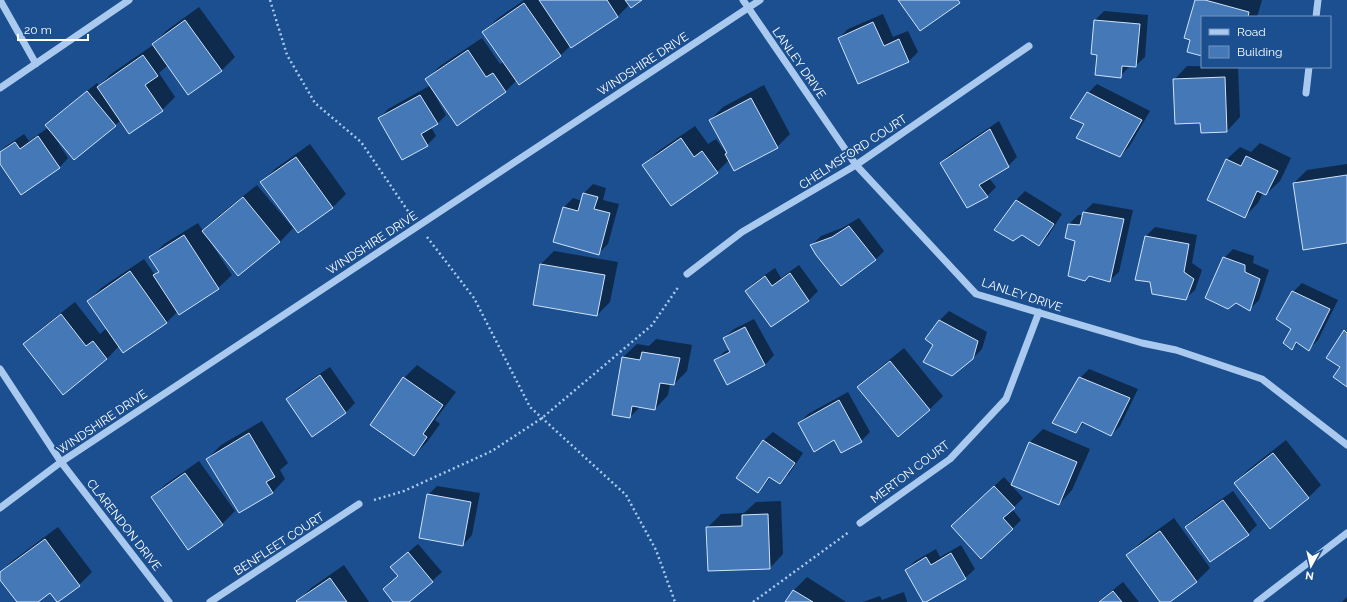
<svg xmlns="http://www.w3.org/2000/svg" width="1347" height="602" viewBox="0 0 1347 602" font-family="Raleway,sans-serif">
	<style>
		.shadow { fill: #0007 }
		.building { fill: #4478b7; stroke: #cfe3fa }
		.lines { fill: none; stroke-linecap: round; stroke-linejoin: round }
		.path { stroke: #a9c9ee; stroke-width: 2.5; stroke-dasharray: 2 3; stroke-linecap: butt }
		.minor { stroke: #a9c9ee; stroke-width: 7 }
		.labels { text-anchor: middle; stroke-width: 4; stroke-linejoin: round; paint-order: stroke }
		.street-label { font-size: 12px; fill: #fff; stroke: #1b4f8f }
	</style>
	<rect width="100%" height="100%" fill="#1b4f8f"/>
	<path class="shadow" d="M524,0H641L630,4L618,16L571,47L570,46L561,55L520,84L517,80L506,91L458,124L432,87L431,88L446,115L437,124L431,127L436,136L427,145L379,119L388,109L431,85L427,79L440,66L482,38L500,64L504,62L483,33L497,19Z
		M1196,0H1262L1257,17H1202V55L1191,39Z
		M199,7L235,57L222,70L188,93L168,65L159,73L175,97L162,110L121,120L115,125L52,131L51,132L68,158L59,168L0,162V152L5,147L24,134L29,141L49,127L47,125L56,116L97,83L99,86L111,74L153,45L166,31Z
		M1104,11L1148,15L1145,57L1135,66H1130L1120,76L1095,20Z
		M883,14L893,37L908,31L918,52L909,61L859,83L839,38L848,29Z
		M1187,66L1238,67L1240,117L1227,131L1201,122L1174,80Z
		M1097,84L1150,111L1129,147L1120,156L1086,124L1088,93Z
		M764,85L790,134L777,147L729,160L717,172L644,165L657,152L695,126L708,144L716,139L728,156H729L710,120L723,107Z
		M999,121L1017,157L1008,166L989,178L996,187L987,196L967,207L941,163L950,154Z
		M1260,143L1291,158L1280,181L1266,194L1263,193L1258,203L1245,216L1226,160L1240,147L1251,152Z
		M310,144L346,194L333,207L298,232L262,182L275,169Z
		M1347,164V242L1294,183L1307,170Z
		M593,184L606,188L603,200L619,204L608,244L598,254L555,241L564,207L573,198L582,201L584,193Z
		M257,185L293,228L280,242H212L211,243L232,275L218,288L178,311L166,323L119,346L107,359L63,393L24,344L38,331L75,302L100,334L107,328L88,301L101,288L144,259L155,275L159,271L151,257L164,244L198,223L203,231L216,218Z
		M1025,191L1062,214L1048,236L1039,245L1022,233L1016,200Z
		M1093,203L1133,210L1119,272L1109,281L1076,240L1066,238L1069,224L1078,215H1083L1084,212Z
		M859,218L884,251L875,260L812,245L821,236L842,228Z
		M1155,227L1197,235L1192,263L1202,270L1195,290L1185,299L1146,236Z
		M1233,249L1254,256L1253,263L1269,270L1259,300L1250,309L1224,258Z
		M554,251L618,262L610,302L597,315L534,304L541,264Z
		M799,265L818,291L809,300L771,326L746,291L755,282L775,268L781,278Z
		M1302,283L1338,300L1318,340L1309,349L1299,342L1292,349L1293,292Z
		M949,311L987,332L982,349L972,359L935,344L927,339L940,320Z
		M754,319L774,355L765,365L728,384L715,361L724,352L730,349L724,338L734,329Z
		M656,339L692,345L687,371L674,384H670L668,395L655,409L641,406L630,417L613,414L623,357L637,344L649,346Z
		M904,348L943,396L929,410L858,387L872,374Z
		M417,365L456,392L435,420L440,424L427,442L414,455L404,378Z
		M330,367L355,403L346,412L313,435L287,399L296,390Z
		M1089,369L1138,389L1120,426L1111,435L1085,422L1075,432L1080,378Z
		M848,392L870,432L861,441L834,439L799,423L808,414Z
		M262,421L288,463L280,470L285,479L272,493L207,459L221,445Z
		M1043,429L1090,449L1072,490L1059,504L1012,484L1030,442Z
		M773,432L803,453L789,474L779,483L771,477L758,492L763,441Z
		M1286,440L1321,485L1308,498L1235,483L1248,470Z
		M199,461L235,511L222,524L152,497L166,484Z
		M1004,477L1023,498L1012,509L1021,520L1012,529L961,517Z
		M437,486L480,493L472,535L463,545L428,495Z
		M1233,491L1257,525L1248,534L1186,527L1195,518Z
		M781,501L783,554L770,568L707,528L721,514L744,513L756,502Z
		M1174,518L1210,568L1197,581L1168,602H1162L1128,555L1141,542Z
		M58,527L92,572L79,585L50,592L37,602H18L0,578V573L11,562Z
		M418,544L442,572L408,602H395L399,576L391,567Z
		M961,545L975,569L965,578L906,570L915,561L936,549L940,557Z
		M344,565L369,602H298V601L311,588Z
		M807,577L846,602H786L794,590Z
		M1123,582L1139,602H1098Z
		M904,592L907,602H863L880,596L882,600Z
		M1347,597V602H1342Z"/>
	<path class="building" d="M539,0H607L618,17L571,48Z
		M625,0H642L631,8Z
		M898,0H958L960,3L920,31Z
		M1195,0H1205L1249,12L1248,17H1202V56L1187,52L1190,40L1184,38Z
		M524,3L561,56L519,85L482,32Z
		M185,20L222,71L188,95L152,44Z
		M1094,20L1140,24L1136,67L1122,66L1121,78L1095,75L1097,55L1091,54Z
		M873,22L884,46L899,39L909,62L858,84L838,38Z
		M468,50L486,77L493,73L506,92L457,126L425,79Z
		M143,55L158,76L145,85L163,111L129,134L97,87Z
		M1225,77L1227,132L1201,133L1200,123L1175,124L1173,79Z
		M87,91L116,126L74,160L45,125Z
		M1087,92L1142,120L1120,157L1076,138L1084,124L1070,118Z
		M420,95L438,124L421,134L428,146L402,160L378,118Z
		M751,98L778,148L734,171L725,154L727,153L709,120Z
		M990,129L1009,167L979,185L988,197L967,208L940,163Z
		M38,136L60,168L21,195L0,164V152L15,142L20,149Z
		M681,138L694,157L702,151L718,173L671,206L642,165Z
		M1246,156L1278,171L1266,195L1257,191L1245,218L1207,200L1226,159L1241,166Z
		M296,157L333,208L298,233L260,182Z
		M1347,175V243L1303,250L1293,183Z
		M583,193L598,197L594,209L610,213L599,255L553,242L563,207L578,211Z
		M243,197L280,242L238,276L202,231Z
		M1016,200L1054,224L1039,246L1022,235L1013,241L994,230Z
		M1083,212L1124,219L1110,282L1089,276L1085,281L1068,276L1075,241L1065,238L1068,224L1080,225Z
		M849,226L876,260L841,286L816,255L810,245L832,237Z
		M184,235L219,289L179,315L153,275L159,272L149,257Z
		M1145,236L1189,244L1184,272L1194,279L1186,300L1152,294L1150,282L1135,280Z
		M1223,257L1245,265V272L1260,279L1250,311L1236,303L1228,309L1205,298Z
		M540,264L605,275L597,316L533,305Z
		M130,271L167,323L123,353L87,301Z
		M790,273L809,301L771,327L745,291L765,276L772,286Z
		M1292,291L1330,309L1309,351L1296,342L1292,350L1283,343L1291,329L1276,319Z
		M61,314L86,346L93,341L107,359L63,395L23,344Z
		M939,320L978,341L973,359L952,376L923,362L933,345L925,339Z
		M745,327L765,365L727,385L714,360L730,352L723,338Z
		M1344,330L1347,333V387L1333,377L1340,367L1326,358Z
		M642,352L680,358L674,385L660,383L655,410L632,406L630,418L612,415L622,357L640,360Z
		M890,361L930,410L898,437L857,387Z
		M320,375L346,413L312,437L286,399Z
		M403,377L443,405L423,434L427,437L414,456L370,425Z
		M1079,377L1130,398L1111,436L1082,422L1076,433L1052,423Z
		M839,400L862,442L841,453L834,440L814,452L798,423Z
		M249,433L275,477L266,482L273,493L239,513L206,459Z
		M763,440L795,463L780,484L769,477L758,493L736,478Z
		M1029,442L1077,462L1059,505L1011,485Z
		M1273,453L1309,498L1270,529L1234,483Z
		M185,473L223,525L188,550L151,497Z
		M994,486L1015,508L1003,518L1013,529L981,559L951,526Z
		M427,494L471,502L463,546L419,538Z
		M1223,500L1249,535L1210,562L1185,527Z
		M768,514L770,569L708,571L706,527L742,526V515Z
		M1160,531L1197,582L1170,602H1160L1126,555Z
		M45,539L80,586L58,602H57L50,593L38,602H17L0,580V572Z
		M408,552L433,582L409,602H393L383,589L398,576L390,567Z
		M951,553L966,579L926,602H923L905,570L926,557L931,565Z
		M330,578L347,602H297L296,601Z
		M793,590L813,602H785Z
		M1113,591L1122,602H1099Z"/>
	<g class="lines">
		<path class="path" d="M270,0L287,55L315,103L361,142L410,214
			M427,237L474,298L530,407L626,495L656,550L675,602
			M374,500L404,491L492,451L542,418L652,325L679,286
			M753,602L849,532"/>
		<path class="minor" d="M0,0L36,64
			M743,0L856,165L976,294L1142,343L1176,350L1262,379L1347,445
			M1316,17L1318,0
			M0,88L129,0
			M1306,93L1309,67
			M687,274L742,232L856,165L1029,46
			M0,369L61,462L169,602
			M0,508L61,462L760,0
			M860,523L950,459L1006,399L1039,312
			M210,602L359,504
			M1257,602L1347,533"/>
	</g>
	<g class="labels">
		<g class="street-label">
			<text transform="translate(799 63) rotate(55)" y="4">LANLEY DRIVE</text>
			<text transform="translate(643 64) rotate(-33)" y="4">WINDSHIRE DRIVE</text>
			<text transform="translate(853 152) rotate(-33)" y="4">CHELMSFORD COURT</text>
			<text transform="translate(372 243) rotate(-33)" y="4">WINDSHIRE DRIVE</text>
			<text transform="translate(1022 295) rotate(18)" y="4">LANLEY DRIVE</text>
			<text transform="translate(102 422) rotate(-34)" y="4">WINDSHIRE DRIVE</text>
			<text transform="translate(910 472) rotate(-37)" y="4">MERTON COURT</text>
			<text transform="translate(124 525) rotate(52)" y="4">CLARENDON DRIVE</text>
			<text transform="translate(279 544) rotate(-33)" y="4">BENFLEET COURT</text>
		</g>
	</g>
	<rect x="1201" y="16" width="130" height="52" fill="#1b4f8f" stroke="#7695bc"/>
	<rect x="1209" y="29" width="20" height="6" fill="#a9c9ee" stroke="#7695bc"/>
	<text x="1237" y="36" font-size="12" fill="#ffffff">Road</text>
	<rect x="1209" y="46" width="20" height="12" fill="#4478b7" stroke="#7695bc"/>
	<text x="1237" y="56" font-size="12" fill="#ffffff">Building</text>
	<g transform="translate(1311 566) rotate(188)" stroke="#1b4f8f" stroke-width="3" paint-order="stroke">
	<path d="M0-3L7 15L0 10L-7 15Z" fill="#ffffff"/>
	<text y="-6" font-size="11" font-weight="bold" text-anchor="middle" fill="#ffffff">N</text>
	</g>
	<path d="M18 34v6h70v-6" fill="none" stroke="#ffffff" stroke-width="2"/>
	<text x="24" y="34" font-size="12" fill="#ffffff" stroke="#1b4f8f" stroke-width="3" paint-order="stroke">20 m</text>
</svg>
